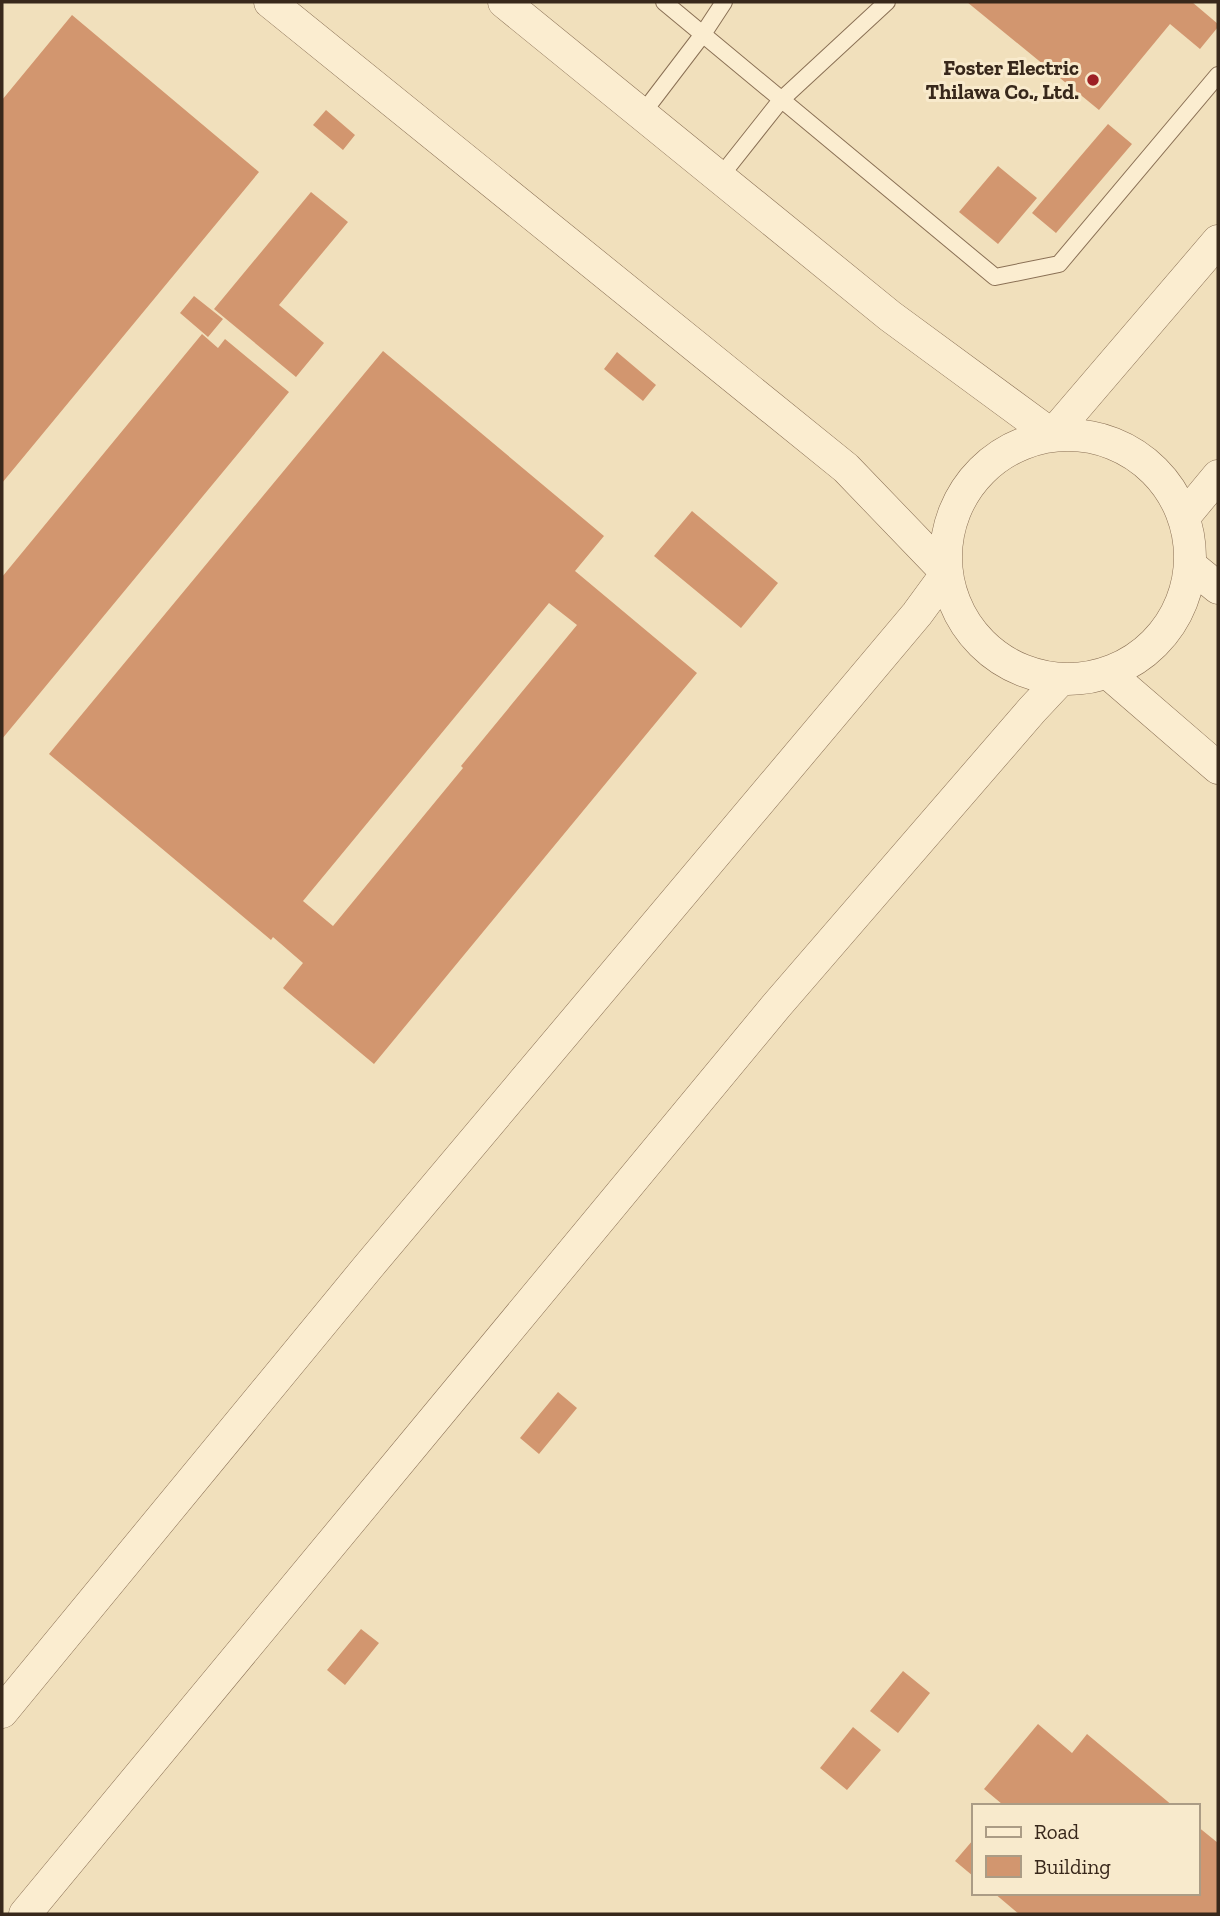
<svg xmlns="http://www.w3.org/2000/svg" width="1220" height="1916" viewBox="0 0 1220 1916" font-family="'Zilla Slab',serif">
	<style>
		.building { fill: #d2966f; fill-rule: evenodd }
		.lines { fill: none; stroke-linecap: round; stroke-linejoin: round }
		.service-casing { stroke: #8a7055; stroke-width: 18 }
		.minor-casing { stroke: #8a7055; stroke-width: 33 }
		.service { stroke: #fbedd0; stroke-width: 16 }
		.minor { stroke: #fbedd0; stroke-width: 32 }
		.poi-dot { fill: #9d2024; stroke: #f8eacc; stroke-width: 2.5 }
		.labels { text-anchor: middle; stroke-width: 6; stroke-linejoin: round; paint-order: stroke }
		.poi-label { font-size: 21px; font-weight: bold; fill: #38281b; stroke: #f8eacc; text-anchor: end }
	</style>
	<rect width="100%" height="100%" fill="#f1e0bc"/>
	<path class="building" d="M967,2H1192L1218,24V27L1200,49L1170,24L1099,110Z
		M72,15L259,172L2,483V100Z
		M326,110L355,135L343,150L313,125Z
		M1108,124L1132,144L1056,233L1032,213Z
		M998,166L1037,198L998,244L959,212Z
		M311,192L348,222L279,305L324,343L296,377L214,309Z
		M194,296L223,319L208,337L180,313Z
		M202,334L218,348L225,339L289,392L2,739V577Z
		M383,351L604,536L575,571L697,673L374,1064L283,988L303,963L273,937L271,940L49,754ZM549,603L577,625L461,766L463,768L333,926L303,901Z
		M617,352L656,385L643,401L604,369Z
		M692,511L778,583L741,628L654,556Z
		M558,1392L577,1408L539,1454L520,1438Z
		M361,1629L379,1643L345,1685L327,1670Z
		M903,1671L930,1693L898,1733L870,1711Z
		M1038,1724L1072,1753L1087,1734L1173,1806H1001L1002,1804L984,1789Z
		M853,1727L881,1750L847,1790L820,1768Z
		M1197,1826L1218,1843V1914H1019L994,1893H1197Z
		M973,1840V1876L955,1861Z"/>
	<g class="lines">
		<defs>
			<path id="service" d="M664,2L995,277L1059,264L1218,75
				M642,114L703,34L724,2
				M720,177L781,100L887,2"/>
			<path id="minor" d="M504,2L890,316L1052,435L1218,241
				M946 557a122 122 0 1 1 244 0a122 122 0 1 1-244 0Z
				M1184,517L1218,476
				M1190,565L1218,588
				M1108,673L1218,768
				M2,1712L368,1267L917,614L947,573L846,468L270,2
				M25,1914L777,1005L1032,710L1061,679"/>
		</defs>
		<use href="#service" class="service-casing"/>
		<use href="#minor" class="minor-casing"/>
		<use href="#service" class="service"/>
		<use href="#minor" class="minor"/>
	</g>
	<circle class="poi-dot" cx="1093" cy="80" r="7"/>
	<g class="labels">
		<g class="poi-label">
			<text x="1079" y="75">Foster Electric<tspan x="1079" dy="24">Thilawa Co., Ltd.</tspan></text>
		</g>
	</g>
	<rect width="1220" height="1916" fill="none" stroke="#38281b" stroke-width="7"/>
	<rect x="972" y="1804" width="228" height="91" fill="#f8eacc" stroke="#ab9c85" stroke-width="2"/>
	<rect x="986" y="1827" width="35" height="10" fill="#fbedd0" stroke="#ab9c85" stroke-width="2"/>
	<text x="1034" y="1839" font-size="21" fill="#38281b">Road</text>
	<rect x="986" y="1856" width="35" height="21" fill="#d2966f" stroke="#ab9c85" stroke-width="2"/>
	<text x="1034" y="1874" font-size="21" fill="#38281b">Building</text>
</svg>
